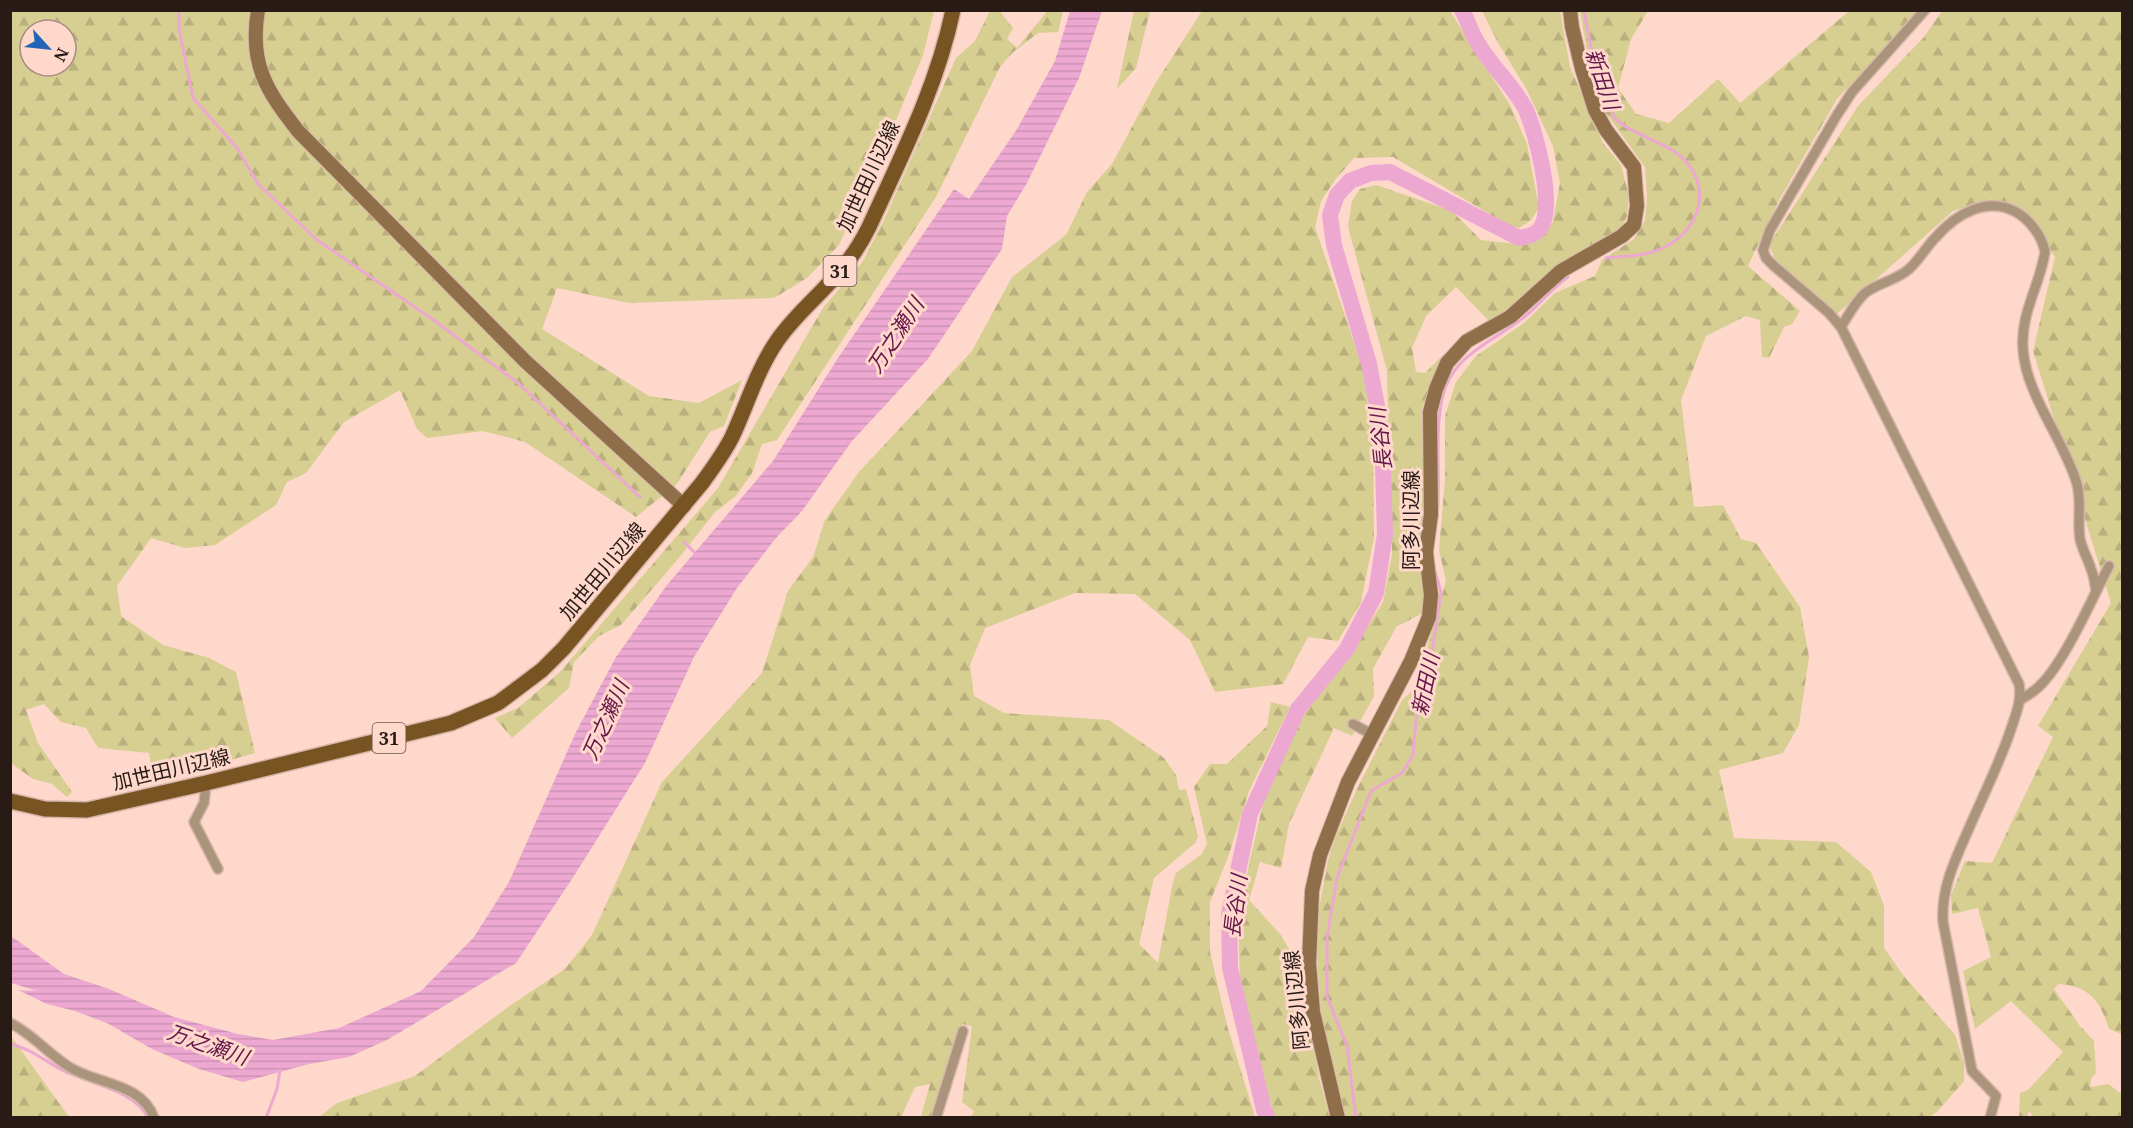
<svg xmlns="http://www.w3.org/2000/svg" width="2133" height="1128" font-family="'Noto Serif','Noto Sans JP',serif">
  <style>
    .forest { fill: url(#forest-firs); fill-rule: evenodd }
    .water { fill: url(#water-rules) }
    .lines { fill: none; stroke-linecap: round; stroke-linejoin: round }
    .stream { stroke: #eda8d1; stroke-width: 3 }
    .river { stroke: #eda8d1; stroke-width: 16 }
    .street-casing { stroke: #d7b6aa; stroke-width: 12 }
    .secondary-casing { stroke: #d7b6aa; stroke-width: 16 }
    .primary-casing { stroke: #d7b6aa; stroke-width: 18 }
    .street { stroke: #aa947c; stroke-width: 9 }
    .secondary { stroke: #8e6f4a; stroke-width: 14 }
    .primary { stroke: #795423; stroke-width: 15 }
    .labels { text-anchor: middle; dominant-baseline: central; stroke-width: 6; stroke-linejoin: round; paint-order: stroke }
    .shield { fill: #fed8ca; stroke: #68544c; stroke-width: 1.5 }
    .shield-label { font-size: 18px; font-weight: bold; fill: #281b16 }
    .street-label { font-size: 20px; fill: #281b16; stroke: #fed8ca }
    .water-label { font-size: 21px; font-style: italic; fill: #65164c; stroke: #fed8ca }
  </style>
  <defs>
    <pattern id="forest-firs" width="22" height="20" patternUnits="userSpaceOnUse" patternTransform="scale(1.5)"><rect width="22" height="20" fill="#d7ce92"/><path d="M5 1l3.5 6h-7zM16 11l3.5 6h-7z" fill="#b9b07d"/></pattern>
    <pattern id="water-rules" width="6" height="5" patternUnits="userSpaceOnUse" patternTransform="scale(1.5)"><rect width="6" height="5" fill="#eda8d1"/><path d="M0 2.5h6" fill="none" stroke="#cb90b3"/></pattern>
  </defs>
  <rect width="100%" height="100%" fill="#fed8ca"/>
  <!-- forest -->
  <g class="forest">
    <polygon points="1582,10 1648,11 1631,39 1618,88 1636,114 1669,123 1718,79 1740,103 1848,12 1848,11 1917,11 1889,44 1837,99 1779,200 1748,266 1800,311 1792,324 1784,327 1769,358 1762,357 1760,320 1746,316 1706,336 1681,400 1694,507 1723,505 1741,539 1756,543 1800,607 1809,657 1799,725 1783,753 1719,770 1734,838 1836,842 1871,872 1884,906 1884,948 1903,975 1955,1035 1964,1063 1964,1081 1937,1112 1929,1117 1343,1118 1323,1038 1317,957 1319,909 1328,860 1335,838 1357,789 1402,700 1416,688 1446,581 1439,550 1445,479 1445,416 1456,382 1476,356 1524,323 1555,293 1595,276 1602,260 1634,239 1645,221 1647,196 1645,167 1606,113 1589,61 1580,12"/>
    <path d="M 11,11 L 934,11 L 923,55 L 889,137 L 839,245 L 807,278 L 774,298 L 629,303 L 557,288 L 542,329 L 649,396 L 699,403 L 742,380 L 724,426 L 710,432 L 677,484 L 636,517 L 525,442 L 483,431 L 427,438 L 417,429 L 400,390 L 344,422 L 306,473 L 287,482 L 276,505 L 215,545 L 185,548 L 151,538 L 117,586 L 121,616 L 163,645 L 209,658 L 236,672 L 255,753 L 154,782 L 149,753 L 98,748 L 86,728 L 61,722 L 44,704 L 26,710 L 38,743 L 72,792 L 67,797 L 52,784 L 33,779 L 11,763 ZM 30,30 L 66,30 L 66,66 L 30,66 Z"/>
    <polygon points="990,11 1002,11 1001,13 1013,28 1007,39 1017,48 1046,13 1045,11 1063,11 1058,32 1038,33 1012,53 1000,67 936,197 777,440 762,444 752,473 736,496 715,512 678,559 621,625 599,636 574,662 569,688 512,738 495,718 518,708 560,672 718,488 823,308 863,261 884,220 956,58 975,41"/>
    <polygon points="1134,11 1150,11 1136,68 1117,89"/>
    <polygon points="1202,11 1450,11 1510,105 1527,144 1539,208 1531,220 1519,228 1510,226 1393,157 1354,158 1335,180 1321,201 1315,227 1362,366 1373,433 1374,537 1361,602 1338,641 1308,637 1283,684 1215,692 1190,640 1135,594 1075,593 985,628 970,665 974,696 1004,713 1109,720 1164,758 1176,775 1179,790 1186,789 1198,836 1195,843 1154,878 1139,944 1158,963 1172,886 1176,873 1202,854 1207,844 1194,787 1210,764 1227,764 1267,726 1271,702 1290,707 1249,791 1228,857 1210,902 1210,952 1227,1025 1255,1117 971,1117 974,1111 962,1102 972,1026 962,1024 955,1040 931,1117 921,1117 930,1084 915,1087 901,1117 318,1118 337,1103 415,1076 508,1007 565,969 592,935 662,782 762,673 788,591 813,557 825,520 859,472 972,351 1012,277 1066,235 1087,192 1112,164 1155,84"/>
    <polygon points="1482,11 1560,11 1570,67 1603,143 1621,165 1629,196 1627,216 1619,232 1553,271 1491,323 1456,287 1426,316 1412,348 1416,372 1425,373 1444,354 1422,408 1424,518 1419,562 1425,581 1423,613 1396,627 1373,669 1374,696 1352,736 1334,728 1289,824 1281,868 1260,862 1249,900 1281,935 1303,975 1319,1078 1330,1117 1275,1118 1261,1071 1240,984 1238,912 1263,804 1300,717 1350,654 1383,602 1392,554 1387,371 1348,227 1352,201 1360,189 1376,185 1452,211 1481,240 1525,245 1539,239 1553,222 1560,183 1553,146 1526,88 1498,43"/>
    <path d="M 1942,11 L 2122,11 L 2122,1034 L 2109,1029 C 2100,1001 2090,986 2058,984 L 2054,989 L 2080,1026 L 2094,1041 L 2096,1073 L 2091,1079 L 2090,1087 L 2109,1084 L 2118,1092 L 2122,1092 L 2122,1117 L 2032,1117 L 2031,1113 L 2028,1112 L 2028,1117 L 2019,1117 L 2020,1093 L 2028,1090 L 2063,1052 L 2011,1001 L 1975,1029 L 1963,971 L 1991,957 L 1978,908 L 1952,914 L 1951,895 L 1965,861 L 1992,863 L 2053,737 L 2038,726 L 2111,603 L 2033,351 L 2055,257 L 2025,213 L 1992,199 L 1953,211 L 1837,314 L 1775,259 L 1769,245 L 1858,106 L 1924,37 Z"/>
    <polygon points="11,1036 69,1117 11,1117"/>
  </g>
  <!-- water -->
  <polygon class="water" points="1070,11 1102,11 1079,78 1027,183 1007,216 1002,249 928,359 852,441 802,511 776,538 737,588 694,657 645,763 572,879 516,963 387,1040 349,1057 309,1064 243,1082 199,1069 152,1049 107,1023 75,1011 47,1004 18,990 37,991 11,983 11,936 64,974 109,989 174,1017 238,1034 273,1040 339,1028 421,991 474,937 509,882 576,732 616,657 667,585 773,461 838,358 954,189 969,199 1017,129 1055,61"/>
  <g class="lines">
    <!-- stream -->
    <g class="stream">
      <polyline points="179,10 179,29 193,98 237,148 258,184 317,240 435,321 518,383 640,497"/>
      <path d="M 1584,10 C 1589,42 1596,74 1609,104 C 1610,107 1612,113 1614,117 C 1626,132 1661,141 1678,154 C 1713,182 1703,228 1665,247 C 1648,256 1625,256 1606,258"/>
      <path d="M 1435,532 C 1443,488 1433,443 1442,399 C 1451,353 1497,341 1528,314 C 1543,301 1551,289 1568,277"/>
      <polyline points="684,542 697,555"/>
      <path d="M 10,1044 C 30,1048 46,1062 64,1071 C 89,1084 135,1090 148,1118"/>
      <polyline points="266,1118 277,1089 280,1070"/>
      <polyline points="1356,1118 1347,1046 1327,997 1327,937 1337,878 1371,791 1402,773 1413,755 1418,700 1432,653 1441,592 1434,568"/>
    </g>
    <!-- river -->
    <path class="river" d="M 1268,1118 L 1264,1110 L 1230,968 L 1229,914 L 1250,814 L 1298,709 L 1347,649 L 1376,593 L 1385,534 L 1382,432 L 1369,364 L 1334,245 L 1330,215 L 1337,195 L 1350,181 L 1371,173 L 1390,172 L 1519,238 C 1526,237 1535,235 1540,229 C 1556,208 1536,131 1525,108 C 1512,84 1489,64 1476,40 C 1471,31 1467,20 1462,10"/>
    <defs>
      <g id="street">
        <path d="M 1925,10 L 1852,92 L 1837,115 L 1770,230 L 1763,250 L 1766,258 L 1774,266 L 1829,313 L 1841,327 L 2019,684 C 2022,700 2016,714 2011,729 C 2000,762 1984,794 1970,826 C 1956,858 1941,887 1943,922 L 1972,1071 L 1996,1096 L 1990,1118"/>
        <path d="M 1841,327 C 1848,316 1855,302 1865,293 C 1878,283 1897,280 1909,269 C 1920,259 1926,247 1936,237 C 1956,214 1987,196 2016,212 C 2030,220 2042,236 2045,252 C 2040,285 2020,314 2023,349 C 2026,396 2064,439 2077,484 C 2082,502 2077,520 2080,539 C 2082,549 2088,559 2091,569 C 2094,576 2095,584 2096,591"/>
        <path d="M 2020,700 C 2025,697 2030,694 2035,690 C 2062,669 2092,598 2109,566"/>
        <polyline points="1353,724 1373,735"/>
        <polyline points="206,783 204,803 194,822 218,869"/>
        <path d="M 10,1023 C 33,1034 49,1055 71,1068 C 97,1084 142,1083 154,1118"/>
        <polyline points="936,1118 963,1031"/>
      </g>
      <g id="secondary">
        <path d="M 258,10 C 249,64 266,90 298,131 L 525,361 L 684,506"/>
        <polyline points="1338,1118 1313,1012 1309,963 1312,891 1320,855 1348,782 1411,661 1429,617 1431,595 1426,552 1431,514 1430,412 1436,389 1447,363 1467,341 1510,317 1561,271 1622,236 1634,225 1637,206 1634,167 1606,130 1595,110 1582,69 1572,27 1570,10"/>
      </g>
      <path id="primary" d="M 10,801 L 45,809 L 87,810 L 206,783 L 451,723 L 498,703 L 542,670 L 564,648 L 702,483 C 713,468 724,453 732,437 C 747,405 757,370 777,341 C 796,313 824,292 844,266 C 854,254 862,241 869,227 C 901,157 937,87 953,10"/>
    </defs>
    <!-- street casing -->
    <use href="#street" class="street-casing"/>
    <!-- secondary casing -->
    <use href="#secondary" class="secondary-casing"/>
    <!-- primary casing -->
    <use href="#primary" class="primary-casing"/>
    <!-- street -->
    <use href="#street" class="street"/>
    <!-- secondary -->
    <use href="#secondary" class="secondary"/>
    <!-- primary -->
    <use href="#primary" class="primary"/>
  </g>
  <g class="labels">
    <!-- shield labels -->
    <g class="shield">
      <rect x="823.5" y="256" width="33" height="30" rx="4.5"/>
      <rect x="372.5" y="723" width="33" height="30" rx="4.5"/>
    </g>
    <g class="shield-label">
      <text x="840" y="271">31</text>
      <text x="389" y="738">31</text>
    </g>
    <!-- street labels -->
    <g class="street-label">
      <text transform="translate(868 176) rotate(-65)">加世田川辺線</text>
      <text transform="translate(1410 520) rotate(-90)">阿多川辺線</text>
      <text transform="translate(602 571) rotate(-50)">加世田川辺線</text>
      <text transform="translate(171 769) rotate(-13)">加世田川辺線</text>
      <text transform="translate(1296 1000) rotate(-96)">阿多川辺線</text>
    </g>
    <!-- water labels -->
    <g class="water-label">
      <text transform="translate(1603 79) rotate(71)">新田川</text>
      <text transform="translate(895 335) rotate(-57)">万之瀬川</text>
      <text transform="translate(1380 439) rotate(-96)">長谷川</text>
      <text transform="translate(1425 684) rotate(-78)">新田川</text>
      <text transform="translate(605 720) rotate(-66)">万之瀬川</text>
      <text transform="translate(1235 906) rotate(-83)">長谷川</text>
      <text transform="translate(208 1044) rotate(19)">万之瀬川</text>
    </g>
  </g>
  <!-- border -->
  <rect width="2133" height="1128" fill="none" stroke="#281b16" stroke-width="24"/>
  <!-- north arrow -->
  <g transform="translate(48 48) rotate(117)"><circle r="28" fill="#fed8ca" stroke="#a88c82" stroke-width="1.5"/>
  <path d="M0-4.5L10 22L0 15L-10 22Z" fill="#2265b6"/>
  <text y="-9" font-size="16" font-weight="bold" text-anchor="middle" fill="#281b16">N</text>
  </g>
</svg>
